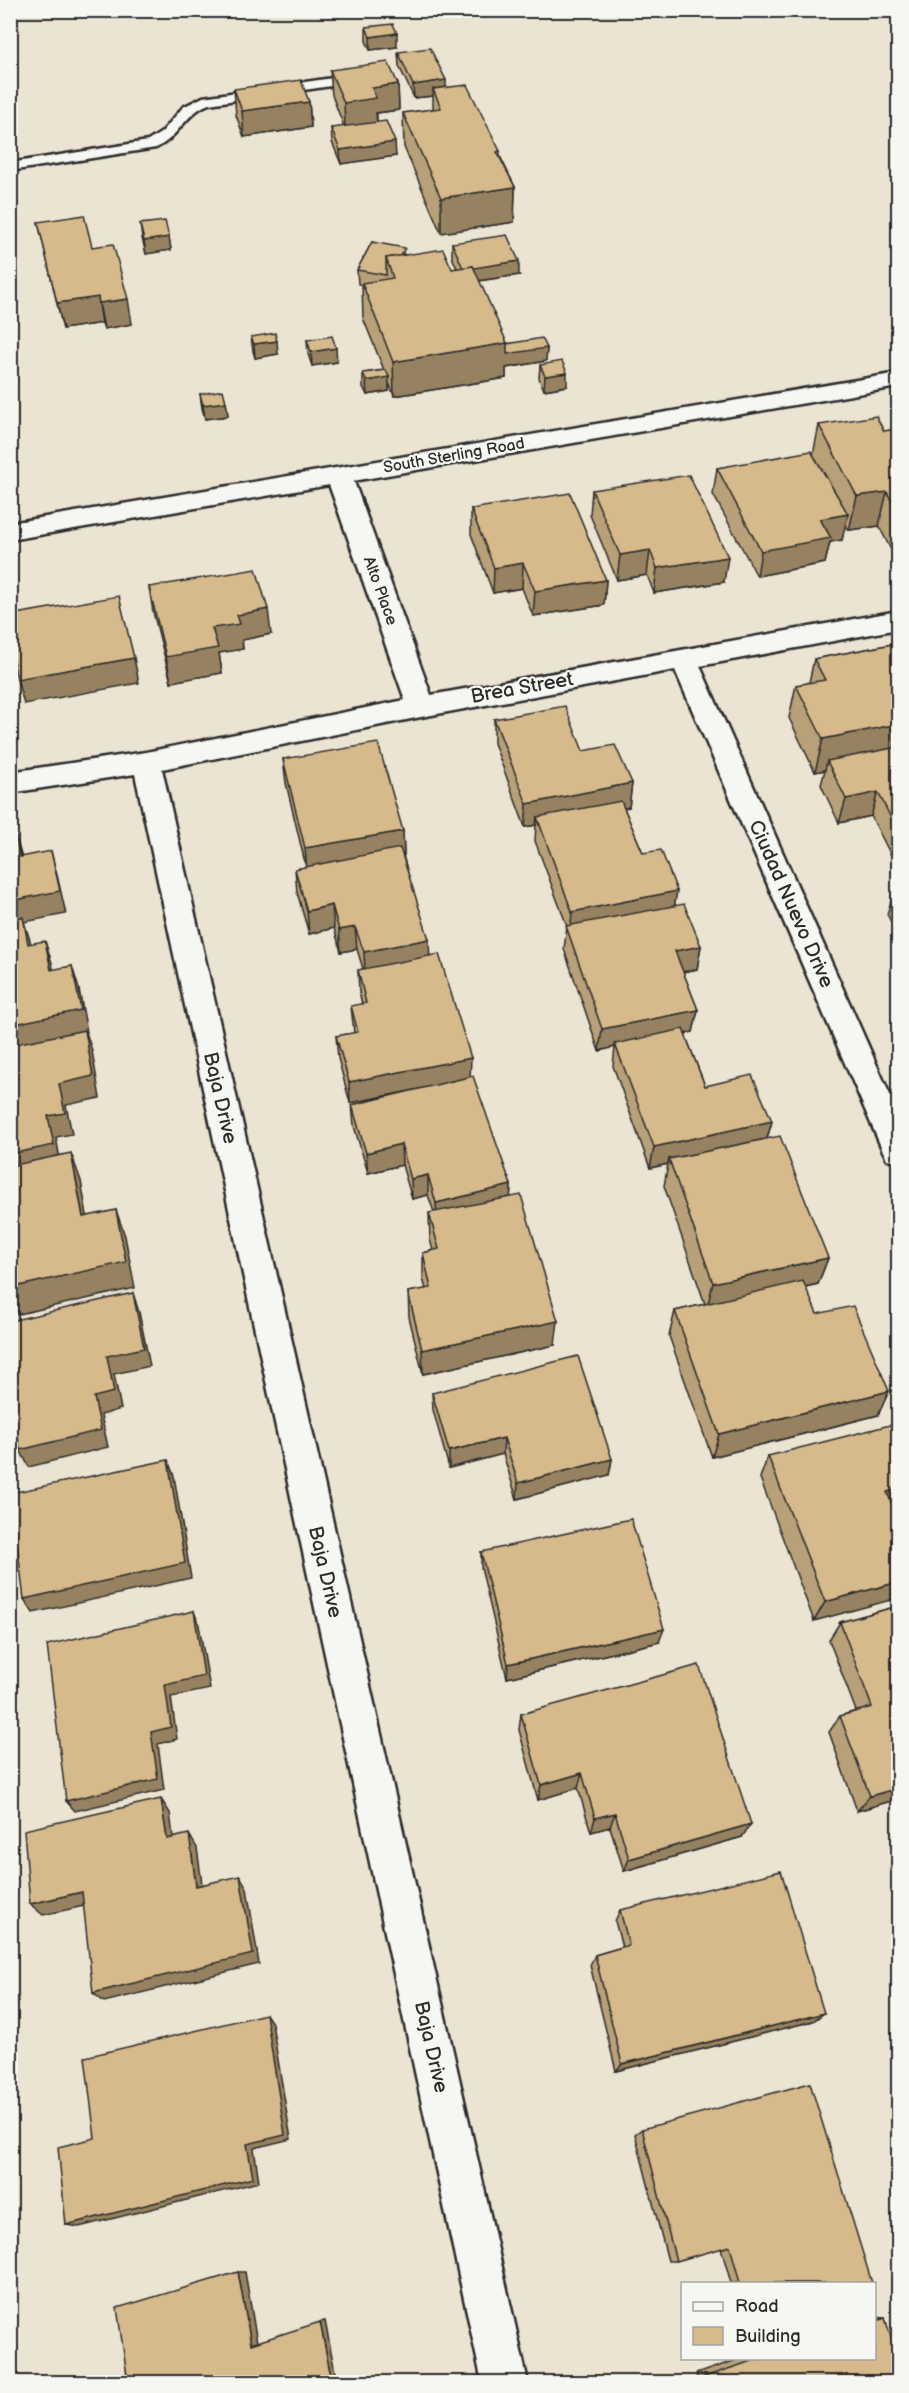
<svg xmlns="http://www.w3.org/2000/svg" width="909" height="2393" font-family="'Balsamiq Sans',sans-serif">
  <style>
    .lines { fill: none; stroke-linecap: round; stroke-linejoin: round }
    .service-casing { stroke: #2b2b2b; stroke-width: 5 }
    .minor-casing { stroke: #2b2b2b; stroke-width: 5 }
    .tertiary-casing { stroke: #2b2b2b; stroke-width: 5 }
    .service { fill: #f6f6f2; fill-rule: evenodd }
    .minor { fill: #f6f6f2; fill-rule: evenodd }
    .tertiary { fill: #f6f6f2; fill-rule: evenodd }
    .wall { fill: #b8a078; stroke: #2b2b2b; stroke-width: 1.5 }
    .shaded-wall { fill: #968261; stroke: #2b2b2b; stroke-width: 1.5 }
    .building { fill: #d6ba8b; stroke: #2b2b2b; stroke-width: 1.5 }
    .labels { text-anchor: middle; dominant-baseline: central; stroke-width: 4.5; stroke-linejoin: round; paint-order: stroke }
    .far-street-label { font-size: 16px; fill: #2b2b2b; stroke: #f6f6f2 }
    .street-label { font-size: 20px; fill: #2b2b2b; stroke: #f6f6f2 }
  </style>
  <rect width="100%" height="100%" fill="#ece4d3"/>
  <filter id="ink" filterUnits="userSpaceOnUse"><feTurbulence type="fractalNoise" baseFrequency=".0167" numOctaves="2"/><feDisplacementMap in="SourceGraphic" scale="12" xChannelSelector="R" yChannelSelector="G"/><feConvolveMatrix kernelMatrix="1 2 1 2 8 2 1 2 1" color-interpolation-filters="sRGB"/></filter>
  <g filter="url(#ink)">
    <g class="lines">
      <defs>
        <path id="service" d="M 353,75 L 360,79 L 358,82 L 209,104 C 185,113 178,138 156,148 L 10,171 L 10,163 L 148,141 L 162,132 L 183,107 L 203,97 Z"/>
        <polygon id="minor" points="339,468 348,470 352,476 431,695 898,611 898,629 700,666 898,1113 898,1163 887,1159 882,1149 675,670 421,717 162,769 528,2382 482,2382 135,774 10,793 10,772 146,752 405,700 326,476 330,470"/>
        <polygon id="tertiary" points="898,373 898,387 10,540 10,523"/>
      </defs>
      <!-- service casing -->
      <use href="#service" class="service-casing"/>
      <!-- minor casing -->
      <use href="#minor" class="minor-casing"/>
      <!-- tertiary casing -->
      <use href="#tertiary" class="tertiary-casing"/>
      <!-- service -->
      <use href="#service" class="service"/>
      <!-- minor -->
      <use href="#minor" class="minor"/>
      <!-- tertiary -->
      <use href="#tertiary" class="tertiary"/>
    </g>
    <!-- wall -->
    <g class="wall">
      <polygon points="366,27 397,47 370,50 366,41"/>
      <polygon points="398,52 446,88 500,151 500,156 515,187 514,222 441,233 404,147 403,113 433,109 433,96 414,98 399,66"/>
      <polygon points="330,70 398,84 399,110 377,113 377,122 396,156 341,164 332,142 331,128 344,127 332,95"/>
      <polygon points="234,89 309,102 311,127 244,137 236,115"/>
      <polygon points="38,222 92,247 132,324 104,329 102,323 63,329"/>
      <polygon points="140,224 169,237 171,250 146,254 142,238"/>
      <polygon points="372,242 406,255 452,269 457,268 452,257 452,243 519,275 479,281 507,344 547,348 546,361 506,368 506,378 394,396 389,383 389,391 367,395 363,387 363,373 384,370 363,318 362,285 358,284 357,270"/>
      <polygon points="251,337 278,354 255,358 253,351"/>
      <polygon points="307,340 337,362 312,366 308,354"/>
      <polygon points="540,365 567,386 544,390 539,378"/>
      <polygon points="200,394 226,402 228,416 205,419 202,408"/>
      <polygon points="819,425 884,431 898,429 898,551 892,552 879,526 849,530 845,524 842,540 830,542 825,563 757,576 713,494 717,468 813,455"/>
      <polygon points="592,490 724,582 654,593 647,575 617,580 590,515"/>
      <polygon points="471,509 606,580 604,605 533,616 522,588 493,593 471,534"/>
      <polygon points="149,587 271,634 242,640 243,649 219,653 222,673 171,682 153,612"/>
      <polygon points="898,643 898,867 897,867 871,816 839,823 821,785 825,770 815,772 789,718 796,685 809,683 814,659"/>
      <polygon points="494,719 583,751 632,783 629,807 624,808 643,853 701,946 697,969 683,972 698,1010 693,1032 685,1034 705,1086 772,1121 767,1139 828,1258 818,1284 805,1287 817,1314 889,1391 878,1415 712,1457 669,1336 675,1311 705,1304 664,1186 668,1164 650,1168 613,1066 615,1047 599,1051 564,949 567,926 535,841 536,825 525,827 494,743"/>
      <polygon points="283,759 403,831 404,855 403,855 430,956 470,1077 511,1185 510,1197 555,1345 423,1374 409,1317 408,1292 426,1289 423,1279 423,1253 433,1250 430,1240 429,1213 434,1212 428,1195 412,1199 402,1165 368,1173 354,1126 352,1105 410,1091 350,1103 338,1058 336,1036 354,1033 351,1006 362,1004 359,992 358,970 363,969 357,949 341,952 334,928 309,934 297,892 295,869 306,867 286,783"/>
      <polygon points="897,883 898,883 898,937 887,914"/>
      <polygon points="432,1393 612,1459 609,1475 517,1499 503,1454 449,1468 433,1410"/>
      <polygon points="768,1456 894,1509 814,1621 760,1478"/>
      <polygon points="481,1552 659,1642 507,1678 481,1567"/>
      <polygon points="898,1606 898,1799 857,1811 829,1732 840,1716 856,1711 829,1640 840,1622"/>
      <polygon points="521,1714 742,1837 624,1871 610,1827 591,1832 578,1788 538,1800 519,1730"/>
      <polygon points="620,1910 824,2013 813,2021 616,2071 590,1965 595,1955 622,1947 615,1921"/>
      <polygon points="642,2129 872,2283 731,2283 721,2248 676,2261 668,2261 635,2134"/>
      <polygon points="874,2317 885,2318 898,2382 698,2382 696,2374 742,2358 874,2358"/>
    </g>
    <!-- shaded-wall -->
    <g class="shaded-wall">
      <polygon points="397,33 397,47 370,50 370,37"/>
      <polygon points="446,80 446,94 433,89 433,96 414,98 413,85"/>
      <polygon points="398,84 399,110 376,113 377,124 345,128 344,103 372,88"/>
      <polygon points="309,102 311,127 244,137 242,111"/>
      <polygon points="395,142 396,156 341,164 340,150"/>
      <polygon points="515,187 514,222 441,233 441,198"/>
      <polygon points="169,237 171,250 146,254 144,241"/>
      <polygon points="519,261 519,275 463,283 463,269"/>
      <polygon points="98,297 102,323 63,329 57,303"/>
      <polygon points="128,299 132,324 104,329 99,303"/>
      <polygon points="277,341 278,354 255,358 254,344"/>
      <polygon points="507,343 547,348 546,361 506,368 506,378 394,396 393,362"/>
      <polygon points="336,348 337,362 312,366 311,352"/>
      <polygon points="567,373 567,386 544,390 545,376"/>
      <polygon points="389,377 389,391 367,395 366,381"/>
      <polygon points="226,402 228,416 205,419 203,405"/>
      <polygon points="887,492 879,526 849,530 857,496"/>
      <polygon points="848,514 842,540 830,542 825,563 757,576 761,551 820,519"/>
      <polygon points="898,528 898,551 892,552"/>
      <polygon points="650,550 647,575 617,580 620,555"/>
      <polygon points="728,557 724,582 654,593 657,568"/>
      <polygon points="523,563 522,588 493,593 494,568"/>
      <polygon points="606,580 604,605 533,616 535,591"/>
      <polygon points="268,609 271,634 242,640 243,649 219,653 222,673 171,682 166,657 212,628 237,615"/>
      <polygon points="134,658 139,683 24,704 17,679"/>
      <polygon points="898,724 898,755 827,761 825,770 815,772 823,739"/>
      <polygon points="632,783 629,807 539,825 537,817 536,825 525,827 527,804"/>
      <polygon points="878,792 871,816 839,823 846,799"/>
      <polygon points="403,831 404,855 307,872 305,848"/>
      <polygon points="15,834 22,858 20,857"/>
      <polygon points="51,851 57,875 66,914 24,922 30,940 35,967 10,925 10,901"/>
      <polygon points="677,891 673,914 570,935 572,912"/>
      <polygon points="332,905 334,928 309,934 307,911"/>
      <polygon points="355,927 357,949 341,952 339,930"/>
      <polygon points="429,939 430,962 365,975 364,952"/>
      <polygon points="45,941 52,963 58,993 51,970"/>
      <polygon points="701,946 697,969 671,974 675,951"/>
      <polygon points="72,966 79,989 87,1032 86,1032 92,1051 100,1098 66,1105 72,1134 56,1137 61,1165 10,1176 10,1025"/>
      <polygon points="698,1010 693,1032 617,1047 615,1044 615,1047 599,1051 602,1029"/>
      <polygon points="471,1058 470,1079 350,1103 349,1082"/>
      <polygon points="772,1121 766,1142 669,1159 668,1164 650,1168 654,1147"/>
      <polygon points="401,1144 402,1165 368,1173 366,1153"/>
      <polygon points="71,1153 81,1181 92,1243 83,1217"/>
      <polygon points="428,1175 428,1195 412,1199 411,1179"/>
      <polygon points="511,1185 510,1205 437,1222 436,1203"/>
      <polygon points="116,1210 125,1236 135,1288 10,1316 10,1288"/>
      <polygon points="828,1258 818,1284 707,1308 713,1283"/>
      <polygon points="133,1293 139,1312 150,1366 114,1374 121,1409 101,1415 108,1447 29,1467 20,1450 107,1356"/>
      <polygon points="558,1321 555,1345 423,1374 422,1350"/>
      <polygon points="889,1391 878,1415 712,1457 719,1434"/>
      <polygon points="504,1438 503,1454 449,1468 449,1451"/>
      <polygon points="612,1459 609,1475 517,1499 518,1483"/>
      <polygon points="168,1460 174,1476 191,1578 33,1613 24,1599"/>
      <polygon points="898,1489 898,1507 876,1513 887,1492"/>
      <polygon points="898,1582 898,1598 814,1621 825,1602"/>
      <polygon points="194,1611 199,1625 210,1689 171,1697 177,1739 158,1744 164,1790 75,1811 66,1801 165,1685"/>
      <polygon points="664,1629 659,1642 507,1678 508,1664"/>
      <polygon points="582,1773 578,1788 538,1800 541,1785"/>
      <polygon points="898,1788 898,1799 857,1811 870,1796"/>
      <polygon points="161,1799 170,1813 175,1852 167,1839"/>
      <polygon points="615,1813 610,1827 591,1832 595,1818"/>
      <polygon points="751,1824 742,1837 624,1871 629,1859"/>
      <polygon points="189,1834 197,1848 204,1898 196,1886"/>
      <polygon points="240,1876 247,1888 259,1964 104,2002 93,1993"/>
      <polygon points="82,1892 93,1904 43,1915 30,1904"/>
      <polygon points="824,2013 813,2021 616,2071 622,2064"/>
      <polygon points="266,2014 272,2023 291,2139 254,2148 259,2182 79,2227 66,2225 247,2144"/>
      <polygon points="238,2272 245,2272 257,2342 251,2344"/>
      <polygon points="325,2321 337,2382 332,2382 320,2322"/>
    </g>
    <!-- building -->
    <g class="building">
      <polygon points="393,24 397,33 370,37 366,27"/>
      <polygon points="430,48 446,80 413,85 398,52"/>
      <polygon points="388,62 398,84 372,88 376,98 344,103 330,70"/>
      <polygon points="301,80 309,102 242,111 234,89"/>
      <polygon points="467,85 500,151 497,152 515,187 441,198 403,113 441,108 433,89"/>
      <polygon points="386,121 395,142 340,150 331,128"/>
      <polygon points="84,215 92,247 113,244 128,299 99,303 98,297 57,303 38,222"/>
      <polygon points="165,221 169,237 144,241 140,224"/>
      <polygon points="507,235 519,261 474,268 473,266 463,268 452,243"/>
      <polygon points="372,242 405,248 401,256 386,258 386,275 357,270"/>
      <polygon points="443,249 452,269 473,266 507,343 393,362 362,283 393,278 386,258"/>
      <polygon points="275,333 277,341 254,344 251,337"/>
      <polygon points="332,336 336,348 311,352 307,340"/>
      <polygon points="542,338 547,348 507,354 507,344"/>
      <polygon points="562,361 567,373 545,376 540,365"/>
      <polygon points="386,370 389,377 366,381 363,373"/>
      <polygon points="223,390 226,402 203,405 200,394"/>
      <polygon points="876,416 884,431 898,429 898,513 887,492 857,496 819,425"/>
      <polygon points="811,451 848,514 820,519 831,538 761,551 717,468"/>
      <polygon points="689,475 728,557 657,568 650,550 620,555 592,490"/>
      <polygon points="570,493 606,580 535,591 523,563 494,568 471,509"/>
      <polygon points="256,569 268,609 237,615 240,624 212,628 218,648 166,657 149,587"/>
      <polygon points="119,596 134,658 17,679 10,646 10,615"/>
      <polygon points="898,643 898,724 823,739 796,685 825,680 814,659"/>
      <polygon points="565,706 583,751 615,745 632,783 527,804 494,719"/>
      <polygon points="378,743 403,831 305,848 283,759"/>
      <polygon points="898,747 898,832 878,792 846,799 827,761"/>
      <polygon points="621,801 643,853 661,850 677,891 572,912 537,817"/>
      <polygon points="15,834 20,857 51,851 60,891 10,901 10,835"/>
      <polygon points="400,848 429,939 364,952 355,927 339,930 332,905 307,911 295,869"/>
      <polygon points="684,904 701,946 675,951 698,1010 602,1029 566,926"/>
      <polygon points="23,917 28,944 45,941 51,970 72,966 81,1010 10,1025 10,919"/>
      <polygon points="439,954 471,1058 349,1082 336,1036 358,1032 351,1006 366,1003 358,970"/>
      <polygon points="683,1029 705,1086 752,1075 772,1121 654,1147 615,1044"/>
      <polygon points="85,1030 93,1076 59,1084 65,1113 48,1116 54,1145 10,1154 10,1045"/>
      <polygon points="473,1076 511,1185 436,1203 428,1175 411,1179 401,1144 366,1153 352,1105"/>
      <polygon points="780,1136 828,1258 713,1283 669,1159"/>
      <polygon points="71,1153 83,1217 116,1210 126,1262 10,1288 10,1166"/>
      <polygon points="521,1195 558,1321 422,1350 408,1292 431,1288 423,1253 439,1249 429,1213"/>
      <polygon points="803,1281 817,1314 853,1306 889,1391 719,1434 675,1311"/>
      <polygon points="133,1293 144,1348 107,1356 114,1392 94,1397 101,1430 20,1450 10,1386 10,1321"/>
      <polygon points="578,1356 612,1459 518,1483 504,1438 449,1451 432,1393"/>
      <polygon points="898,1423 898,1489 887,1492 898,1520 898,1582 825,1602 768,1456"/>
      <polygon points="168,1460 185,1563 24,1599 11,1493"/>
      <polygon points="631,1519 664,1629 508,1664 481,1552"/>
      <polygon points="898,1606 898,1788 870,1796 840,1716 872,1707 840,1622"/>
      <polygon points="194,1611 204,1676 165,1685 171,1727 151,1732 158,1779 66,1801 47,1645"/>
      <polygon points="699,1665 751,1824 629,1859 615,1813 595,1818 582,1773 541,1785 521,1714"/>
      <polygon points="161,1799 167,1839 189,1834 196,1886 240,1876 253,1954 93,1993 82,1892 30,1904 24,1830"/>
      <polygon points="781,1871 824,2013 622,2064 595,1955 629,1945 620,1910"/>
      <polygon points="266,2014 285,2135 247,2144 253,2178 66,2225 58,2147 95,2138 85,2057"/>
      <polygon points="810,2083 872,2283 740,2283 730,2246 676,2261 642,2129"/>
      <polygon points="238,2272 251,2344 320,2322 332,2382 128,2382 117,2308"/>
      <polygon points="885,2318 898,2360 898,2382 706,2382 704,2377 761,2358 874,2358 874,2322"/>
    </g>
  </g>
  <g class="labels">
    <!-- far-street labels -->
    <g class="far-street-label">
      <text transform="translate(454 456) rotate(-10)">South Sterling Road</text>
      <text transform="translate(380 591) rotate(70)">Alto Place</text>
    </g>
    <!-- street labels -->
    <g class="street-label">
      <text transform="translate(522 688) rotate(-10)">Brea Street</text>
      <text transform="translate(791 904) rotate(66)">Ciudad Nuevo Drive</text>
      <text transform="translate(220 1098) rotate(77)">Baja Drive</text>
      <text transform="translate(325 1572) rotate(77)">Baja Drive</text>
      <text transform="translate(431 2047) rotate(77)">Baja Drive</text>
    </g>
  </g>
  <!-- margin -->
  <rect width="909" height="2393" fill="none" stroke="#f6f6f2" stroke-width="36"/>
  <rect x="18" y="18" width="873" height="2357" fill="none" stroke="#2b2b2b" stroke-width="2" filter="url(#ink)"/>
  <!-- legend -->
  <rect x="681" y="2282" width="195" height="78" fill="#f6f6f2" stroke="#a5a5a2" stroke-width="1.5"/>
  <rect x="693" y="2302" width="30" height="9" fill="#f6f6f2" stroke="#a5a5a2" stroke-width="1.5"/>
  <text x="735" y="2312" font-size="18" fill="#2b2b2b">Road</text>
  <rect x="693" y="2327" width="30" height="18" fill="#d6ba8b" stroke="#a5a5a2" stroke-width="1.5"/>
  <text x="735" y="2342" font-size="18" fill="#2b2b2b">Building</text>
</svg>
